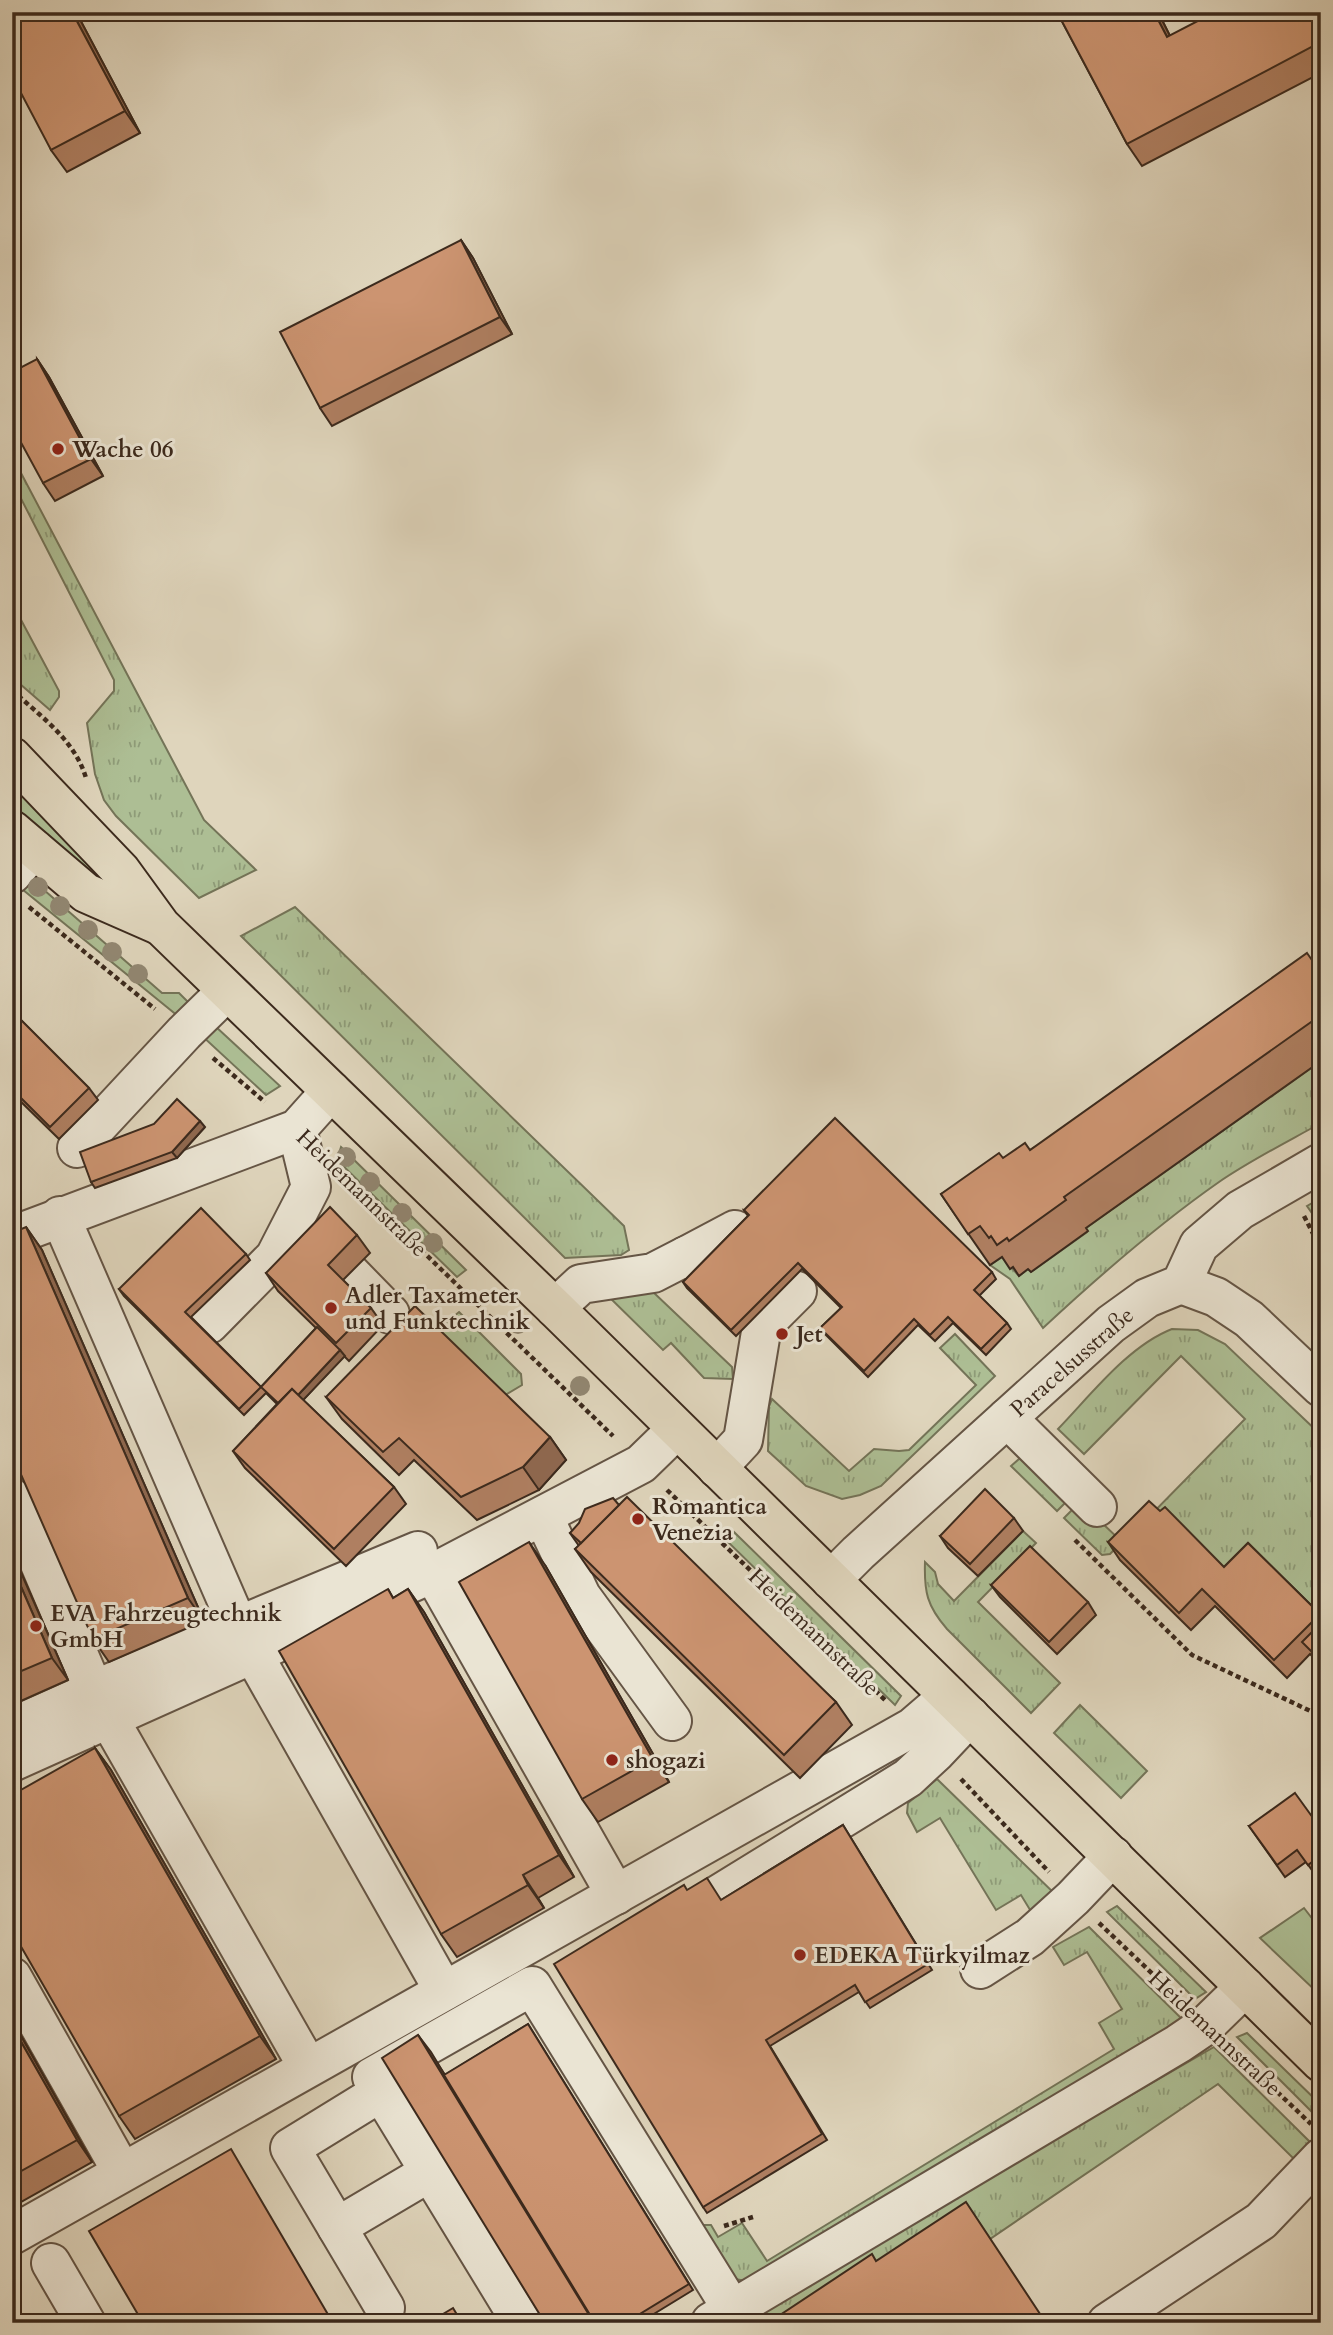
<svg xmlns="http://www.w3.org/2000/svg" width="1333" height="2335" font-family="Cardo,serif">
  <style>
    .grass { fill: url(#grass-tufts); stroke: #747458; stroke-width: 2 }
    .garden { fill: #adbe94; stroke: #747458; stroke-width: 2 }
    .lines { fill: none; stroke-linecap: round; stroke-linejoin: round }
    .minor-casing { stroke: #655545; stroke-width: 42 }
    .major-casing { stroke: #3c2a1d; stroke-width: 42 }
    .path { stroke: #3c2a1d; stroke-width: 4.5; stroke-dasharray: 5 3.5; stroke-linecap: butt }
    .minor { stroke: #eae4d3; stroke-width: 38 }
    .major { stroke: #dfd5bc; stroke-width: 38 }
    .tree { fill: #928772 }
    .wall { fill: #af7f61; stroke: #3c2a1d; stroke-width: 2 }
    .shaded-wall { fill: #8f684f; stroke: #3c2a1d; stroke-width: 2 }
    .building { fill: #cc9471; stroke: #3c2a1d; stroke-width: 2 }
    .poi-dot { fill: #8f2418; stroke: #eae4d3; stroke-width: 2.5 }
    .labels { text-anchor: middle; dominant-baseline: central; stroke-width: 6; stroke-linejoin: round; paint-order: stroke }
    .poi-label { font-size: 23px; font-weight: bold; fill: #3c2a1d; stroke: #eae4d3; text-anchor: start }
    .street-label { font-size: 23px; fill: #3c2a1d; stroke: #eae4d3 }
  </style>
  <defs>
    <pattern id="grass-tufts" width="24" height="20" patternUnits="userSpaceOnUse" patternTransform="scale(1.75)"><rect width="24" height="20" fill="#adbe94"/><path d="M3 7l-1-3M5 7V3M7 7l1-3M15 17l-1-3M17 17v-4M19 17l1-3" fill="none" stroke="#8e9b78"/></pattern>
  </defs>
  <rect width="100%" height="100%" fill="#dfd5bc"/>
  <filter id="stains"><feTurbulence type="fractalNoise" baseFrequency=".00286" numOctaves="4"/><feColorMatrix values="0 0 0 0 .2 0 0 0 0 .09 0 0 0 0 .02 0 0 0 .5 -.17"/></filter>
  <radialGradient id="worn" r=".72"><stop offset=".6" stop-color="#630" stop-opacity="0"/><stop offset="1" stop-color="#630" stop-opacity=".3"/></radialGradient>
  <!-- grass -->
  <g class="grass">
    <polygon points="12,456 204,820 256,870 199,898 116,816 104,800 95,774 87,723 114,691 114,680 12,481"/>
    <polygon points="12,603 59,691 59,697 50,710 12,677"/>
    <polygon points="12,785 110,882 105,884 12,805"/>
    <polygon points="28,876 162,993 179,993 192,1006 184,1021 17,885"/>
    <polygon points="295,907 624,1226 629,1250 621,1255 565,1258 241,936"/>
    <polygon points="215,1026 280,1086 266,1095 200,1034"/>
    <path d="M 1321,1061 L 1321,1123 C 1287,1142 1251,1160 1219,1182 C 1156,1226 1099,1276 1043,1328 L 1010,1279 L 990,1265 L 1002,1257 L 1019,1276 L 1028,1269 L 1031,1272 L 1087,1232 L 1086,1228 Z"/>
    <polygon points="341,1147 466,1270 457,1277 337,1160"/>
    <polygon points="1321,1198 1321,1226 1307,1206"/>
    <polygon points="602,1290 652,1291 732,1367 733,1379 704,1378 671,1343 663,1350"/>
    <polygon points="459,1312 521,1374 522,1385 502,1397 435,1332"/>
    <path d="M 1172,1329 L 1198,1330 L 1225,1344 L 1321,1435 L 1321,1620 L 1237,1584 L 1139,1527 L 1245,1419 L 1181,1356 L 1084,1454 L 1058,1429 C 1090,1396 1128,1346 1172,1329 Z"/>
    <polygon points="955,1334 995,1376 881,1486 860,1495 842,1499 806,1486 768,1451 769,1406 772,1399 849,1471 874,1449 899,1451 909,1450 976,1385 940,1348"/>
    <polygon points="1028,1451 1073,1495 1057,1511 1011,1466"/>
    <polygon points="1080,1502 1122,1542 1110,1554 1102,1555 1064,1518"/>
    <path d="M 1023,1531 L 1036,1543 L 978,1602 L 1060,1683 L 1031,1713 L 947,1629 C 927,1606 924,1592 925,1562 L 935,1572 L 938,1584 L 954,1601 Z"/>
    <polygon points="734,1532 901,1696 895,1705 727,1541"/>
    <polygon points="1080,1705 1147,1771 1121,1798 1054,1733"/>
    <polygon points="937,1779 1058,1897 1035,1918 1021,1895 996,1910 940,1818 917,1832 907,1813 908,1803"/>
    <polygon points="1117,1906 1206,1992 1195,1999 1107,1912"/>
    <polygon points="1089,1927 1187,2024 746,2281 735,2279 701,2225 711,2225 718,2237 742,2223 767,2261 1114,2049 1099,2023 1122,2009 1087,1952 1064,1965 1053,1947"/>
    <polygon points="1247,2033 1321,2105 1321,2121 1237,2037"/>
    <polygon points="1214,2047 1313,2145 1294,2159 1218,2084 990,2239 970,2209 881,2267 876,2261 781,2323 738,2323"/>
  </g>
  <!-- garden -->
  <polygon class="garden" points="1304,1908 1321,1930 1321,1996 1260,1938"/>
  <g class="lines">
    <defs>
      <g id="minor">
        <polyline points="12,874 34,849"/>
        <polyline points="77,1148 184,1033 227,991"/>
        <polyline points="60,1216 238,1626"/>
        <polyline points="12,1236 297,1129 331,1091"/>
        <polyline points="686,1256 735,1230"/>
        <polyline points="350,1273 390,1314"/>
        <polyline points="1181,1284 1216,1297 1249,1319 1321,1387"/>
        <polyline points="555,1308 581,1284 653,1273 686,1256 701,1265"/>
        <polyline points="209,1324 275,1257 311,1187 297,1129"/>
        <polyline points="1007,1418 1097,1507"/>
        <polyline points="717,1468 743,1440 762,1326 797,1291"/>
        <polyline points="12,1498 94,1691"/>
        <polyline points="543,1516 581,1596 672,1721"/>
        <polyline points="433,1573 616,1895"/>
        <polyline points="831,1580 858,1553 1111,1324 1147,1298 1181,1284 1199,1245 1240,1210 1321,1163"/>
        <polyline points="253,1654 444,1991"/>
        <polyline points="109,1719 308,2067"/>
        <polyline points="12,1727 238,1626 418,1551"/>
        <polyline points="12,1762 433,1573 641,1464 677,1429"/>
        <polyline points="718,1895 908,1778 936,1752 970,1716"/>
        <polyline points="980,1969 1030,1937 1073,1898 1113,1856"/>
        <polyline points="12,1977 122,2172"/>
        <polyline points="381,2092 290,2148 385,2308"/>
        <polyline points="337,2227 430,2172"/>
        <polyline points="12,2235 913,1727 949,1696"/>
        <polyline points="51,2263 86,2323"/>
        <polyline points="711,2322 1178,2044 1206,2025 1245,1987"/>
        <polyline points="522,2323 372,2077 532,1986 732,2309"/>
        <polyline points="1107,2323 1261,2221 1321,2158"/>
      </g>
      <g id="major">
        <polyline points="12,757 121,871 161,926 555,1308 1321,2062"/>
        <polyline points="12,830 86,893 159,925"/>
      </g>
    </defs>
    <!-- minor casing -->
    <use href="#minor" class="minor-casing"/>
    <!-- major casing -->
    <use href="#major" class="major-casing"/>
    <!-- path -->
    <g class="path">
      <path d="M 12,690 C 40,716 75,740 86,778"/>
      <polyline points="29,907 155,1009"/>
      <polyline points="213,1058 265,1102"/>
      <polyline points="348,1179 613,1436"/>
      <polyline points="1304,1216 1321,1249"/>
      <polyline points="667,1490 885,1700"/>
      <polyline points="1075,1540 1192,1655 1321,1716"/>
      <polyline points="961,1779 1049,1872"/>
      <polyline points="1099,1923 1179,1999"/>
      <polyline points="1234,2051 1311,2124"/>
      <polyline points="724,2226 753,2217"/>
    </g>
    <!-- minor -->
    <use href="#minor" class="minor"/>
    <!-- major -->
    <use href="#major" class="major"/>
  </g>
  <!-- trees -->
  <g class="tree">
    <circle cx="38" cy="887" r="10"/>
    <circle cx="60" cy="906" r="10"/>
    <circle cx="88" cy="930" r="10"/>
    <circle cx="112" cy="952" r="10"/>
    <circle cx="138" cy="974" r="10"/>
    <circle cx="346" cy="1157" r="10"/>
    <circle cx="370" cy="1182" r="10"/>
    <circle cx="402" cy="1213" r="10"/>
    <circle cx="433" cy="1243" r="10"/>
    <circle cx="518" cy="1324" r="10"/>
    <circle cx="580" cy="1386" r="10"/>
  </g>
  <!-- wall -->
  <g class="wall">
    <polygon points="12,12 76,12 140,133 67,172 51,150"/>
    <polygon points="1057,12 1158,12 1170,36 1321,12 1321,73 1142,166 1127,144"/>
    <polygon points="461,240 473,258 512,334 332,426 320,408"/>
    <polygon points="37,359 49,377 103,476 55,501 43,483"/>
    <polygon points="1321,973 1321,1061 1086,1228 1088,1231 1031,1272 1028,1269 1019,1276 1013,1267 1010,1269 1002,1257 990,1265 941,1194 1003,1158 1030,1150"/>
    <polygon points="12,1011 89,1088 98,1100 59,1139 12,1093"/>
    <polygon points="205,1127 177,1158 95,1188 91,1182"/>
    <polygon points="744,1210 992,1272 996,1279 979,1296 1007,1323 1011,1329 986,1355 953,1323 935,1341 918,1325 868,1377 825,1334 820,1328 841,1308 802,1269 736,1336 687,1288 683,1282 748,1216"/>
    <polygon points="26,1227 42,1250 204,1621 109,1662 93,1639"/>
    <polygon points="357,1235 370,1253 343,1280 371,1308 383,1325 349,1361 344,1356 303,1400 394,1487 406,1504 346,1566 245,1468 233,1451 277,1404 266,1393 244,1415 124,1296 119,1289 246,1254 250,1260 191,1317 261,1387 316,1328 278,1291 266,1273"/>
    <polygon points="326,1397 550,1437 566,1460 539,1490 477,1520 414,1460 399,1475 342,1419"/>
    <polygon points="619,1505 836,1702 852,1725 800,1778 591,1572 575,1549 579,1546 570,1533"/>
    <polygon points="1014,1518 1023,1531 978,1576 948,1548 940,1536"/>
    <polygon points="1108,1542 1224,1567 1248,1543 1321,1615 1321,1665 1310,1654 1287,1678 1215,1606 1191,1630 1120,1560"/>
    <polygon points="12,1552 68,1680 12,1705"/>
    <polygon points="545,1565 669,1782 598,1822 582,1799"/>
    <polygon points="991,1585 1088,1602 1096,1615 1057,1654 1000,1597"/>
    <polygon points="388,1589 393,1598 408,1589 424,1612 574,1877 538,1898 544,1908 457,1957 441,1934"/>
    <polygon points="95,1748 111,1770 276,2059 135,2139 119,2116"/>
    <polygon points="843,1825 932,1970 870,2008 859,1992 770,2046 827,2140 707,2213 703,2207 687,1890 721,1900"/>
    <polygon points="1249,1826 1321,1829 1321,1874 1317,1877 1306,1862 1285,1877"/>
    <polygon points="12,2020 92,2162 12,2207"/>
    <polygon points="528,2024 693,2290 639,2323 545,2323 418,2035 445,2075"/>
  </g>
  <!-- shaded-wall -->
  <g class="shaded-wall">
    <polygon points="72,12 76,12 140,133 125,111"/>
    <polygon points="1154,12 1158,12 1182,60 1167,37"/>
    <polygon points="461,240 473,258 512,334 500,317"/>
    <polygon points="37,359 49,377 103,476 91,459"/>
    <polygon points="200,1121 205,1127 177,1158 172,1152"/>
    <polygon points="26,1227 42,1250 204,1621 188,1598"/>
    <polygon points="340,1350 345,1356 289,1415 285,1409"/>
    <polygon points="550,1437 566,1460 539,1490 523,1467"/>
    <polygon points="529,1542 545,1565 669,1782 653,1759"/>
    <polygon points="12,1552 68,1680 52,1658 12,1566"/>
    <polygon points="408,1589 424,1612 574,1877 559,1855"/>
    <polygon points="95,1748 111,1770 276,2059 260,2036"/>
    <polygon points="523,1875 538,1898 544,1908 528,1885"/>
    <polygon points="12,2020 92,2162 77,2140 12,2026"/>
    <polygon points="418,2035 431,2052 595,2323 594,2323"/>
  </g>
  <!-- building -->
  <g class="building">
    <polygon points="12,12 72,12 125,111 51,150 12,76"/>
    <polygon points="1057,12 1154,12 1167,37 1215,12 1321,12 1321,42 1127,144"/>
    <polygon points="461,240 500,317 320,408 280,332"/>
    <polygon points="37,359 91,459 43,483 12,426 12,372"/>
    <polygon points="1307,953 1321,973 1321,1015 1064,1197 1066,1200 1009,1241 1007,1238 997,1245 991,1236 989,1238 980,1226 968,1234 941,1194 999,1153 1003,1158 1025,1143 1030,1150"/>
    <polygon points="12,1011 89,1088 50,1127 12,1089"/>
    <polygon points="177,1099 200,1121 172,1152 91,1182 80,1152 154,1124"/>
    <polygon points="835,1118 992,1272 974,1290 1007,1323 981,1349 948,1317 930,1335 914,1319 864,1371 820,1328 842,1307 798,1263 731,1330 683,1282 749,1215 744,1210"/>
    <polygon points="330,1207 357,1235 328,1265 371,1308 336,1343 266,1273"/>
    <polygon points="201,1208 246,1254 185,1312 261,1387 239,1409 119,1289"/>
    <polygon points="26,1227 188,1598 93,1639 12,1454 12,1233"/>
    <polygon points="415,1306 550,1437 523,1467 461,1497 399,1438 383,1452 326,1397"/>
    <polygon points="317,1327 340,1350 298,1395 292,1389 278,1403 261,1387"/>
    <polygon points="292,1389 394,1487 334,1549 233,1451"/>
    <polygon points="985,1489 1014,1518 970,1564 940,1536"/>
    <polygon points="627,1497 836,1702 784,1755 575,1549"/>
    <polygon points="613,1498 619,1505 581,1543 570,1533 579,1523 585,1509"/>
    <polygon points="1149,1501 1160,1511 1165,1507 1224,1567 1248,1543 1320,1614 1274,1660 1202,1589 1179,1613 1108,1542"/>
    <polygon points="529,1542 653,1759 582,1799 459,1582"/>
    <polygon points="1030,1546 1088,1602 1049,1642 991,1585"/>
    <polygon points="12,1566 52,1658 12,1675"/>
    <polygon points="388,1589 393,1598 408,1589 559,1855 523,1875 528,1885 441,1934 279,1651"/>
    <polygon points="1321,1623 1321,1661 1302,1642"/>
    <polygon points="95,1748 260,2036 119,2116 12,1931 12,1795"/>
    <polygon points="1295,1793 1321,1829 1321,1855 1308,1865 1297,1850 1277,1865 1249,1826"/>
    <polygon points="843,1825 928,1964 865,2002 855,1985 766,2040 822,2134 703,2207 554,1964 684,1885 687,1890 707,1878 721,1900"/>
    <polygon points="528,2024 689,2284 625,2323 595,2323 444,2075"/>
    <polygon points="12,2026 77,2140 12,2176"/>
    <polygon points="418,2035 594,2323 545,2323 382,2058"/>
    <polygon points="231,2149 333,2323 143,2323 89,2231"/>
    <polygon points="966,2202 1046,2323 768,2323 872,2254 876,2261"/>
    <polygon points="12,2303 24,2323 12,2323"/>
    <polygon points="453,2308 462,2323 428,2323"/>
  </g>
  <!-- markers -->
  <g class="poi-dot">
    <circle cx="58" cy="449" r="7"/>
    <circle cx="331" cy="1308" r="7"/>
    <circle cx="782" cy="1334" r="7"/>
    <circle cx="638" cy="1519" r="7"/>
    <circle cx="36" cy="1626" r="7"/>
    <circle cx="612" cy="1760" r="7"/>
    <circle cx="800" cy="1955" r="7"/>
  </g>
  <g class="labels">
    <!-- poi labels -->
    <g class="poi-label">
      <text x="72" y="449">Wache 06</text>
      <text x="345" y="1295">Adler Taxameter<tspan x="345" dy="26">und Funktechnik</tspan></text>
      <text x="796" y="1334">Jet</text>
      <text x="652" y="1506">Romantica<tspan x="652" dy="26">Venezia</tspan></text>
      <text x="50" y="1613">EVA Fahrzeugtechnik<tspan x="50" dy="26">GmbH</tspan></text>
      <text x="626" y="1760">shogazi</text>
      <text x="814" y="1955">EDEKA Türkyilmaz</text>
    </g>
    <!-- street labels -->
    <g class="street-label">
      <text transform="translate(362 1193) rotate(44)">Heidemannstraße</text>
      <text transform="translate(1072 1362) rotate(-41)">Paracelsusstraße</text>
      <text transform="translate(814 1632) rotate(44)">Heidemannstraße</text>
      <text transform="translate(1215 2033) rotate(43)">Heidemannstraße</text>
    </g>
  </g>
  <!-- margin -->
  <rect width="1333" height="2335" fill="none" stroke="#dfd5bc" stroke-width="42"/>
  <rect x="14" y="14" width="1305" height="2307" fill="none" stroke="#3c2a1d" stroke-width="3.5"/>
  <rect x="21" y="21" width="1291" height="2293" fill="none" stroke="#3c2a1d" stroke-width="2"/>
  <rect width="100%" height="100%" filter="url(#stains)"/>
  <rect width="100%" height="100%" fill="url(#worn)"/>
</svg>
